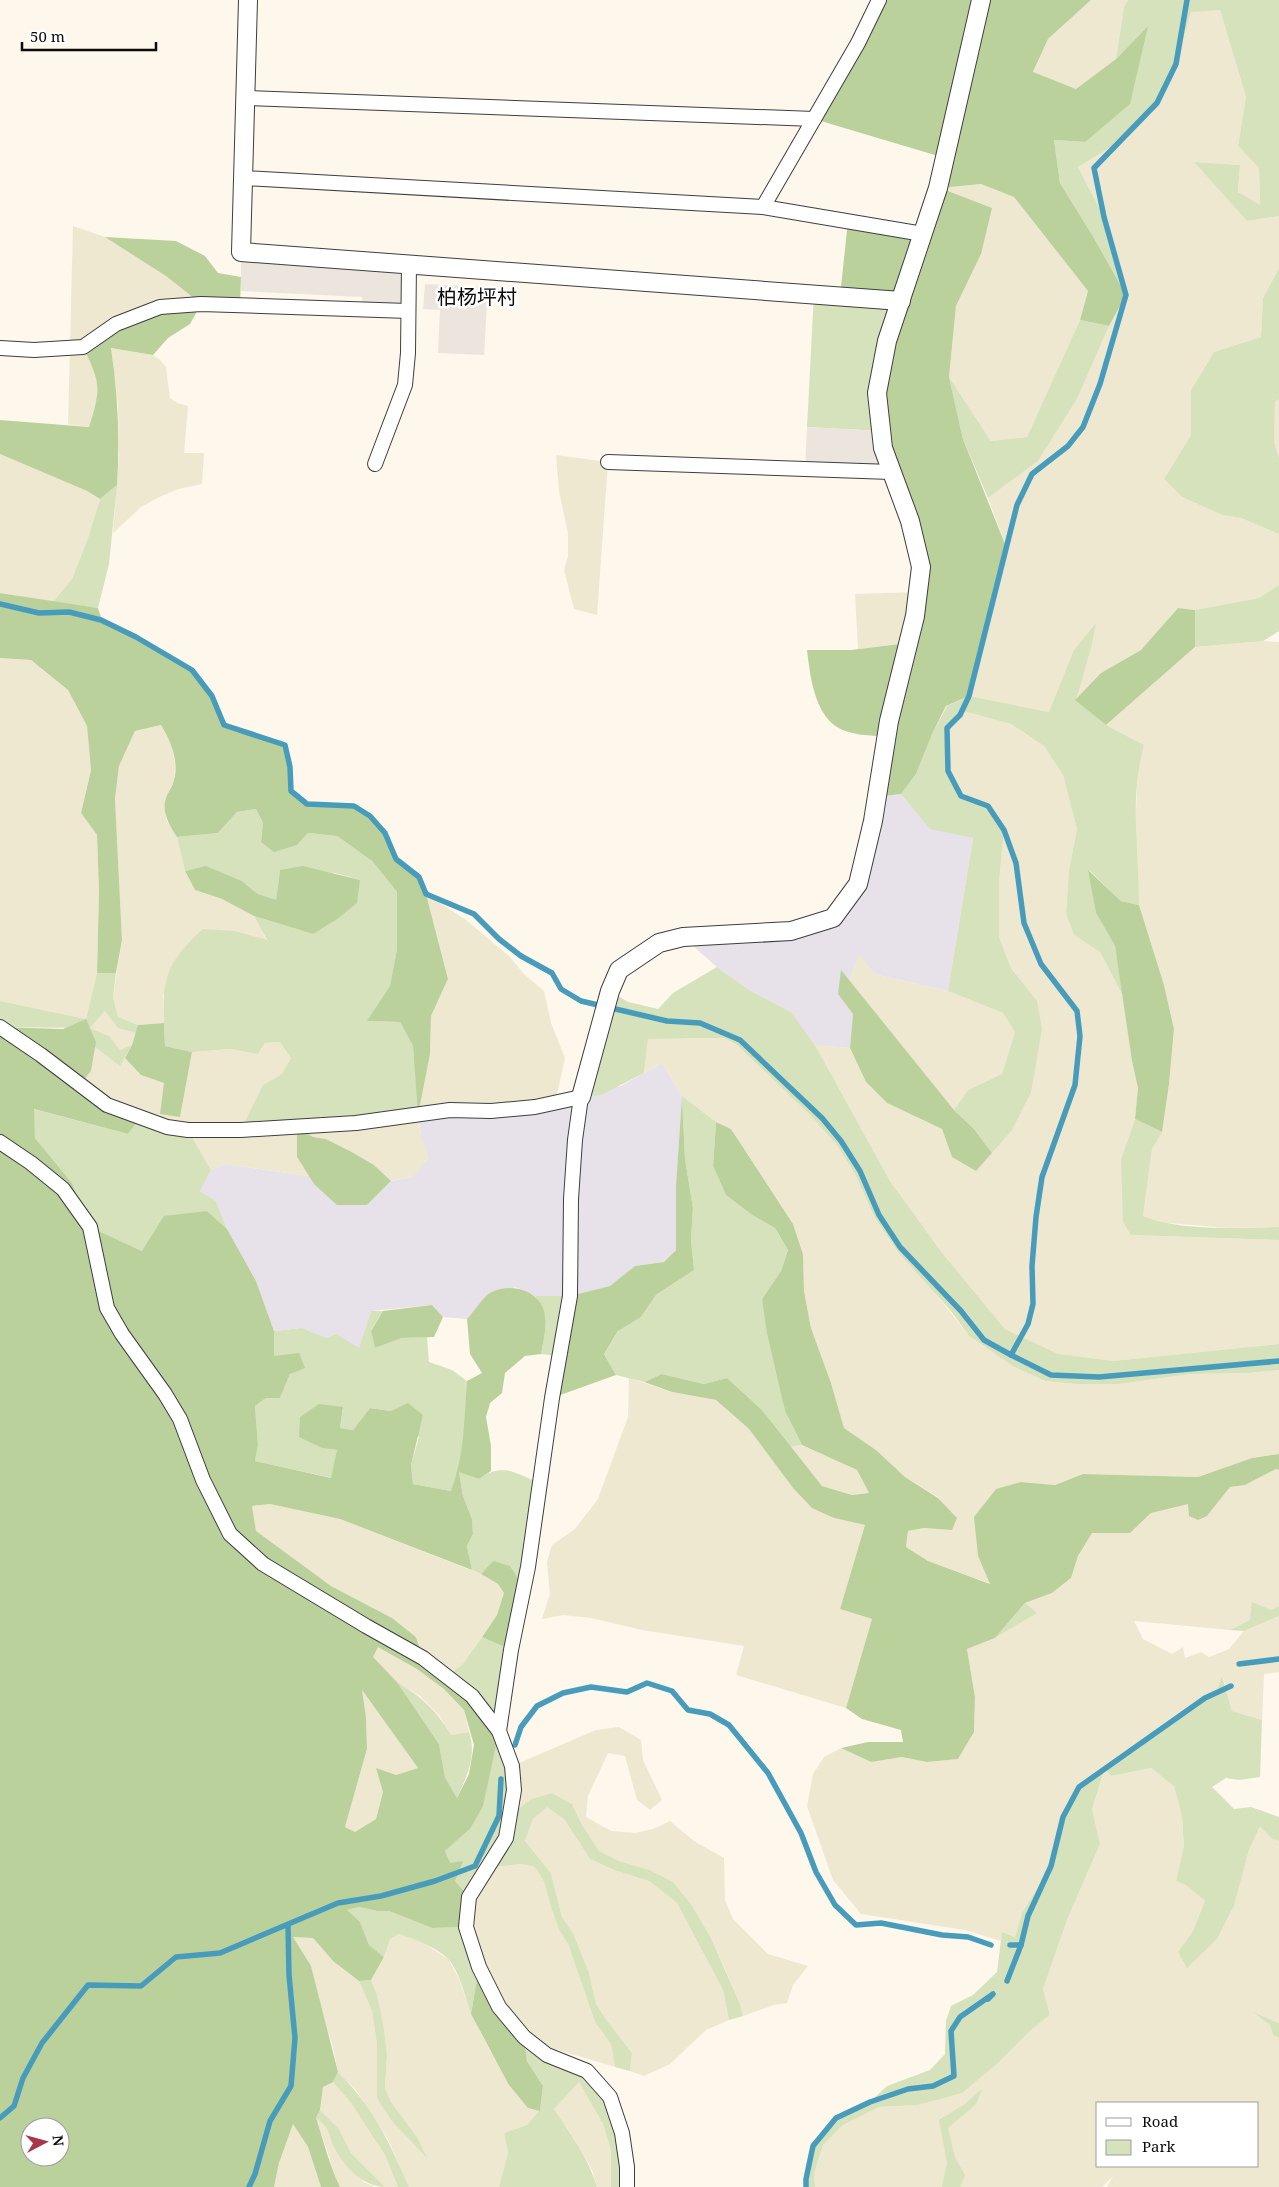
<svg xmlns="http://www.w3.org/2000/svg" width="1279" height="2187" font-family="'Noto Serif','Noto Sans SC',serif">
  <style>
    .industrial { fill: #e7e1e9 }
    .farmland { fill: #efe8d0; fill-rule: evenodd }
    .green { fill: #d5e2bb }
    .forest { fill: #bbd19c; fill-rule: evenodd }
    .plaza { fill: #ebe5dd }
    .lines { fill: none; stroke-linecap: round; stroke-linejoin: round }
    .stream { stroke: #489cbb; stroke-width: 5.5 }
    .minor-casing { stroke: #3e3e3e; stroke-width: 16 }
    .tertiary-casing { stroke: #3e3e3e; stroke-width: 20 }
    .minor { stroke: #fff; stroke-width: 14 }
    .tertiary { stroke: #fff; stroke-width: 18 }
    .labels { text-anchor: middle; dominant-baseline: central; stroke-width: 5; stroke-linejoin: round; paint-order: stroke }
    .quarter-label { font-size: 20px; fill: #0b0b0b; stroke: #fff }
  </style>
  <rect width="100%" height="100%" fill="#fdf7ec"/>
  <!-- industrial -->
  <g class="industrial">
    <polygon points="901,794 930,828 973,838 948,991 874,974 859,955 849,981 841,971 853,1014 850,1048 815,1045 791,1012 749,990 717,967 683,937 833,918 858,884 876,797"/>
    <polygon points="662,1063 682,1096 676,1185 676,1250 664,1262 635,1266 611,1286 570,1296 535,1296 515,1287 476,1310 467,1319 443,1317 432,1305 371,1311 359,1349 336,1334 327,1338 302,1328 274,1331 256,1281 227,1229 216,1201 200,1191 211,1170 224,1164 309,1176 314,1184 367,1205 391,1181 413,1177 421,1135 418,1115 491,1111 621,1086"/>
  </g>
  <!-- farmland -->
  <g class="farmland">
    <polygon points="1091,0 1128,0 1124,7 1116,59 1076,89 1033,73 1048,39"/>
    <polygon points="1220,10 1246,97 1238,146 1259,168 1260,206 1238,192 1240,165 1194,162 1247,221 1279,216 1279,268 1263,298 1261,337 1214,352 1191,390 1191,435 1164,479 1182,497 1223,514 1241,518 1279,534 1279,585 1259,598 1195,610 1178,608 1141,650 1101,673 1075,700 1091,648 1062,682 1049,712 969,696 1007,549 988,498 1038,461 1077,399 1109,326 1126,295 1104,217 1078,167 1116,144 1176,64 1191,11"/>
    <polygon points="981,184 1014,197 1088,291 1080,320 1027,437 991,441 949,377 956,306 981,254 938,188"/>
    <polygon points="73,226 105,237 131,252 166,276 201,304 84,348 96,372 98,396 89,427 68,424"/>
    <polygon points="111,348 153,355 160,360 166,367 170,398 177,403 188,406 184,453 204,453 202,484 179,489 159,497 141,507 113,533 119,455 118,404"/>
    <polygon points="1279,399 1279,458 1274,442 1275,402"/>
    <polygon points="0,454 87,491 100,499 88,538 72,579 53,602 0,593"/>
    <polygon points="556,455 608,462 597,615 574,609 564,570 568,556 568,533 559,491"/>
    <polygon points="918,592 908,643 858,649 855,594"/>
    <polygon points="1263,641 1279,642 1279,1227 1229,1228 1156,1222 1143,1216 1152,1149 1162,1131 1169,1084 1174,1029 1164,985 1139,905 1135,835 1138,764 1144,745 1106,725 1195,647"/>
    <polygon points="0,658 31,660 68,690 87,726 91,769 81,813 97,835 99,891 97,973 86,1019 0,1001"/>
    <polygon points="963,711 1011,724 1044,746 1063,775 1077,829 1069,870 1066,914 1074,935 1100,952 1123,996 1132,1061 1138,1088 1135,1119 1121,1159 1131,1235 1279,1240 1279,1344 1113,1361 1057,1355 1005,1329 943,1254 890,1181 815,1045 850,1048 866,1082 887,1103 942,1129 952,1157 976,1170 1012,1130 1037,1001 1011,968 999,937 999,882 1004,830 988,806 961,796 948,771 947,728"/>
    <polygon points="161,725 171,741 175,764 174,781 165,800 166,819 177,837 185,871 195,890 222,899 254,916 267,941 235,931 163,995 164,1023 138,1025 118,1017 113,997 122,940 115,799 119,766 135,731"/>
    <polygon points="426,894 466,920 510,957 524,974 544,991 551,1023 565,1058 555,1103 418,1115 421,1135 429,1158 413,1177 391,1181 374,1165 350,1151 326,1139 313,1137 297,1127 297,1157 309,1176 224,1164 211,1170 188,1130 167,1127 80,1085 91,1071 95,1047 119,1065 125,1058 141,1075 164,1083 180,1117 192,1052 232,1049 258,1054 265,1043 280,1042 291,1058 282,1074 263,1085 430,1054 431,1016 448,979"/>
    <polygon points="859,954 874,974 948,991 1003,1013 1015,1032 1002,1074 968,1090 954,1110 849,981"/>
    <polygon points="105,1011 118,1027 136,1033 132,1045 120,1050 109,1036 90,1028"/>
    <polygon points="724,1038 737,1045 760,1067 811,1116 836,1144 854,1172 874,1216 969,1336 986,1348 1013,1365 1044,1381 1076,1384 1119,1384 1191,1374 1249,1373 1279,1370 1279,1454 1252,1458 1198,1477 1083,1474 1055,1485 1021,1482 978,1556 991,1584 928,1561 906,1547 908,1531 924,1528 952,1530 938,1497 905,1477 876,1450 844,1428 831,1383 811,1328 804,1291 803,1254 793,1224 731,1129 716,1122 682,1096 662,1063 644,1073 648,1039"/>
    <polygon points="629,1378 672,1392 716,1400 749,1429 793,1488 834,1518 865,1525 840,1609 872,1619 846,1708 736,1675 744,1646 642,1630 591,1618 563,1615 542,1619 550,1594 547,1562 552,1545 575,1529 598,1499 628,1417"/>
    <polygon points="802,1445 857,1470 869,1493 852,1495 822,1486 790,1447"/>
    <path d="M 1276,1469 L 1279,1470 L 1279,1606 L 1230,1630 L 1134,1621 L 1143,1639 L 1172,1654 L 1183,1647 L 1185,1658 L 1201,1652 L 1209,1657 L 1229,1649 L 1244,1631 L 1279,1616 L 1279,1672 L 1264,1674 L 1262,1720 L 1232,1711 L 1223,1677 L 1216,1693 L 1205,1698 L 1105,1768 L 1111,1776 L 1151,1768 L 1174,1786 L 1182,1816 L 1184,1846 L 1176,1881 L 1186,1885 L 1205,1901 L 1193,1931 L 1178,1952 L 1217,1939 L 1234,1906 L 1249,1850 L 1260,1825 L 1271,1838 L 1279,1841 L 1279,2023 L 1256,2013 L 1270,2025 L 1273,2035 L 1279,2038 L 1279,2187 L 1107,2187 L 1113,2176 L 1102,2187 L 815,2187 L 814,2174 L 823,2145 L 843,2125 L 879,2107 L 917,2105 L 999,2062 L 1031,2030 L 1050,2015 L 1043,1989 L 1067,1920 L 1100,1844 L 1092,1809 L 1105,1769 L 1079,1788 L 1063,1817 L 1051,1866 L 1022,1913 L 1015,1937 L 1002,1932 L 1001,1941 L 965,1930 L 861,1914 L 833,1880 L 807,1806 L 813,1774 L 824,1757 L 841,1748 L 871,1762 L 902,1757 L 927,1762 L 958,1759 L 974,1732 L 975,1697 L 967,1649 L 995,1638 L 1036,1613 L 1025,1603 L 1052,1593 L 1071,1578 L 1078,1556 L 1092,1533 L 1130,1533 L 1151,1513 L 1188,1503 L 1207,1516 L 1230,1487 L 1245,1485 ZM 1098,2103 L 1258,2103 L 1258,2166 L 1098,2166 Z"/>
    <polygon points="270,1504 340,1519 481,1574 498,1584 505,1593 497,1615 462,1665 446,1676 423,1658 416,1637 392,1618 331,1586 255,1531 252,1506"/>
    <polygon points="378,1646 417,1669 445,1689 464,1710 469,1732 451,1735 439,1715 420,1696 397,1682 372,1657"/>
    <polygon points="361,1689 418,1768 396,1775 383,1792 376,1819 355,1832 345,1827 367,1749 366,1717"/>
    <polygon points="619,1727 641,1740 643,1760 662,1800 650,1810 637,1800 625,1756 608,1753 588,1796 586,1817 611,1831 635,1833 653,1829 670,1821 694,1841 724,1858 725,1900 733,1919 768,1954 808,1966 793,1985 787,2003 774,2005 743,2016 740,2004 725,1969 710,1936 691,1904 673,1882 650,1870 619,1861 599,1851 581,1823 572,1804 552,1793 509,1815 512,1766 596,1730"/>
    <polygon points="547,1806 564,1819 590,1859 614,1870 649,1881 677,1903 723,1990 729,2020 706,2030 670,2064 644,2076 630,2071 632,2053 605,2018 596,2004 589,1973 573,1933 562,1917 551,1873 525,1841 533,1819"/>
    <polygon points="522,1864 535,1867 544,1882 551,1907 559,1930 568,1944 595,2022 611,2044 615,2067 558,2050 547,2055 499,2007 466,1927 469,1897 487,1868"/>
    <polygon points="399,1934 421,1941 449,1960 459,1979 471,2014 490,2050 528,2108 540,2111 527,2125 504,2133 508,2153 499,2187 409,2187 388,2139 356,2090 338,2072 332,2043 292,1937 313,1938 333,1961 359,1981 372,2011 377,2044 377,2098 426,2156 417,2137 391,2102 385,2088 387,2056 377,1995 371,1980 384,1957 390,1939"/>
    <polygon points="579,2081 603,2124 611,2150 611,2187 597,2187 592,2170 574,2138 554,2109"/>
    <polygon points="333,2082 351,2103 385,2155 398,2187 385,2187 351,2153 339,2129 320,2110 323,2086"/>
    <polygon points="316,2118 327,2125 335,2149 364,2182 375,2187 340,2187 332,2171 330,2159"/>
    <polygon points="293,2124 308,2147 321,2187 274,2187 279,2163"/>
  </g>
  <!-- green -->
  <g class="green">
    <polygon points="1128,0 1279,0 1279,216 1247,221 1194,162 1240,165 1238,192 1260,205 1259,168 1238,146 1246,97 1220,10 1191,12 1176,64 1157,103 1116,144 1078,167 1104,217 1126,295 1094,238 1060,183 1054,140 1085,142 1147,27 1116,59 1124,7"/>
    <polygon points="1279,268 1279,399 1275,402 1274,442 1279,458 1279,534 1241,518 1223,515 1182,497 1164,479 1191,435 1191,390 1214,352 1261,337 1263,298"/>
    <polygon points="814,294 901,301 881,431 807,427"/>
    <polygon points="1080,320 1109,326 1077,399 1038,461 988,498 963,439 949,377 991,441 1027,437"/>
    <polygon points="117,485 109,564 98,608 53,602 72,579 88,538 100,499"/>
    <polygon points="1279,585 1279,631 1263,641 1195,647 1195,610 1259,598"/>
    <path d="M 1096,623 L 1091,648 L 1076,700 L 1106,725 L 1144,745 C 1129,798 1139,851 1139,905 L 1121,901 L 1089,870 L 1096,913 L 1115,946 L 1123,996 L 1100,952 L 1074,935 L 1066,914 L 1069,870 L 1077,829 L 1063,775 L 1044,746 L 1011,724 L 963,711 L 947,728 L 948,771 L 961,796 L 988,806 L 1004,830 L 999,882 L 999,937 L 1011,968 L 1037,1001 L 1042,1029 L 1031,1092 L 1012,1130 L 992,1153 L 974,1129 L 954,1110 L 968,1090 L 1002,1074 L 1015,1032 L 1003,1013 L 948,991 L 973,838 L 930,829 L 901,794 L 916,774 L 933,732 L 947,706 L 969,696 L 1049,712 L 1074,650 Z"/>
    <path d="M 256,809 L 263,823 L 261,842 L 297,845 L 308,833 L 337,836 L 372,861 L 397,892 L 397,949 L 390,987 L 368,1021 L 400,1022 L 413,1046 L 418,1115 L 241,1130 L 263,1085 L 282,1074 L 291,1058 L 280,1042 L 265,1043 L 258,1054 L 231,1049 L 192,1052 L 165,1046 C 163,989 157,970 203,929 L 235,931 L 267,940 L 254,916 L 313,934 L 360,880 L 335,873 L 280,870 L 276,901 L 258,894 L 242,881 L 206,867 L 185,871 L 177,837 L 218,833 L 237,812 Z"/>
    <polygon points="717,967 749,990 791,1012 815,1045 890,1181 943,1254 1005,1329 1058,1354 1113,1361 1279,1344 1279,1370 1249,1373 1191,1374 1119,1384 1076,1384 1045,1381 1013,1366 969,1336 951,1311 899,1253 874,1216 854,1172 836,1144 811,1116 737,1045 724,1038 648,1039 644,1073 601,1095 581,1097 610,991 628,1002 658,1009 673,993"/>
    <polygon points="97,973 116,973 113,997 118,1017 138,1025 136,1033 118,1028 105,1011 90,1028 109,1036 120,1050 132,1045 120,1066 95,1047 90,1028 0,1027 0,1001 86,1019"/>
    <polygon points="682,1096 716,1122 713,1166 726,1195 752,1215 775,1228 788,1250 781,1271 762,1299 785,1411 802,1445 790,1447 761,1409 727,1378 704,1384 662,1374 644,1382 616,1375 604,1354 619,1330 641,1317 656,1295 694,1270 691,1240 693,1208 685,1159"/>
    <polygon points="33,1109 128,1134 141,1117 188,1130 211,1170 200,1191 216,1201 227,1229 207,1211 142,1251 90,1227 72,1183 35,1138"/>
    <path d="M 1135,1119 L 1162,1132 L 1152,1149 L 1143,1216 C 1177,1231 1241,1228 1279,1227 L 1279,1240 L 1131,1235 L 1123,1222 L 1121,1159 Z"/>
    <path d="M 535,1296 L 570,1296 L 559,1356 L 541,1354 C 546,1331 549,1316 535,1296 Z"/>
    <path d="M 371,1311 L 383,1311 L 371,1330 L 375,1348 L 402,1338 L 427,1337 L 429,1362 L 452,1370 L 467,1381 L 464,1442 L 459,1471 L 479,1479 C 502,1462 516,1473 539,1483 L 524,1588 L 493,1561 L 481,1574 L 472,1570 L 467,1546 L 473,1534 L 472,1519 L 463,1496 L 459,1472 L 451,1491 L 413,1484 L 411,1465 L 419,1437 L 391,1411 L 370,1408 L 353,1430 L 340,1428 L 343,1408 L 322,1448 L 337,1450 L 332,1478 L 255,1461 L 258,1445 L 255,1406 L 266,1398 L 280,1398 L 290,1374 L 274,1357 L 274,1331 L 302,1328 L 327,1338 L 336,1334 L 359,1348 Z"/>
    <polygon points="1252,1602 1271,1610 1279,1606 1279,1616 1244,1631 1230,1630 1250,1620"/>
    <polygon points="1025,1603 1037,1613 995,1638"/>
    <polygon points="482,1637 511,1650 499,1731 512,1766 510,1815 532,1799 552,1793 572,1804 581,1823 599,1851 619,1861 650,1870 673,1882 691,1904 710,1936 740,2004 743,2016 729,2020 723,1990 677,1903 649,1881 614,1870 590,1859 564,1819 547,1807 533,1819 525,1841 551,1873 562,1917 573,1933 589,1973 596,2004 605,2018 632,2053 630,2071 615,2067 611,2044 595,2022 568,1944 559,1930 551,1907 544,1882 535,1867 522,1864 487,1868 469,1897 455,1881 445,1851 470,1829 499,1731 446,1676 462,1665"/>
    <polygon points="1222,1676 1232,1711 1262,1720 1260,1777 1239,1780 1226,1778 1212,1787 1234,1809 1251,1807 1279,1817 1279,1841 1271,1838 1260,1826 1249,1850 1234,1906 1217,1939 1187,1968 1178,1952 1193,1931 1205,1901 1186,1885 1176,1881 1184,1846 1182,1816 1174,1786 1151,1768 1111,1776 1105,1768 1092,1809 1100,1844 1067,1920 1043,1989 1050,2015 1031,2030 999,2062 962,2093 917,2105 879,2107 843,2125 823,2145 814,2174 815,2187 806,2187 806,2179 813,2146 836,2118 870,2102 887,2086 930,2070 945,2054 946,2021 951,2006 973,1995 997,1972 1002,1932 1015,1937 1022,1913 1051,1866 1063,1817 1079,1787 1179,1716 1216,1693"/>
    <path d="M 397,1682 C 423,1698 436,1710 451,1735 L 469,1732 C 477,1755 467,1776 457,1798 L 445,1777 L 439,1744 Z"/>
    <path d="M 359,1907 L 377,1911 L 389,1911 L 432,1928 L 466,1927 L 479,1967 L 471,2014 C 466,1999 459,1970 448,1959 C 435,1946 416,1940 399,1934 L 390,1939 L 384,1957 L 369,1945 L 360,1922 L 346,1910 Z"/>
    <polygon points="371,1980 377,1995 384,2029 387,2056 385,2088 391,2102 417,2137 427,2158 392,2121 377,2098 377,2044 372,2011 359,1981"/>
    <polygon points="1253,2012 1279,2023 1279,2038 1273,2035 1270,2025"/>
    <path d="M 524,2037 L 587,2071 L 610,2097 L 627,2187 L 611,2187 L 611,2150 L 603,2124 L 579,2082 L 554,2109 C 571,2134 588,2158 597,2187 L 499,2187 L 508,2153 L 504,2133 L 527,2125 L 540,2110 L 543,2086 L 527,2061 Z"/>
    <path d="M 338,2072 C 373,2107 390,2143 409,2187 L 398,2187 L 385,2155 L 351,2103 L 333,2082 Z"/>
    <polygon points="982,2089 976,2104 948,2128 955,2157 965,2175 960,2187 942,2187 947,2163 939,2120 965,2104"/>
    <path d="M 320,2110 L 339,2129 L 351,2153 L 385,2187 C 364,2187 343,2166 334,2147 C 328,2133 330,2128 316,2118 Z"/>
  </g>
  <!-- forest -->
  <g class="forest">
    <path d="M 879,0 L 1091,0 L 1048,39 L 1033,72 L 1076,89 L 1116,59 L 1148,26 L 1130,104 L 1085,142 L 1054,140 L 1060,183 L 1094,238 L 1126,295 L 1109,326 L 1080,320 L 1088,291 L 1014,197 L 981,184 L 940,188 L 992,208 L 981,254 L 956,306 L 949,377 L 963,439 L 1007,549 L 969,696 L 946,706 L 933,732 L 916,774 L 901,794 L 876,797 L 886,737 C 871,735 851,736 837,727 C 814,712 810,675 807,650 L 851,650 L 908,643 L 921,567 L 877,393 L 901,301 L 840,296 L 848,221 L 923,234 L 945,158 L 814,119 Z"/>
    <path d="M 105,237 L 176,241 L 205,256 L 218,273 L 241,277 L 240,305 L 201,304 L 190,324 L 168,338 L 153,355 L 111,348 C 118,394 120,439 117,485 L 100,499 L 87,491 L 0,454 L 0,420 L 89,427 C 101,389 101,383 83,347 L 116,324 L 200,303 L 166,276 Z"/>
    <path d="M 0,593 L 98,608 L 102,620 C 138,638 191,660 212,696 C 217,704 220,715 224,725 L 285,745 L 290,767 L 291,791 L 307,804 L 354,806 L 370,816 L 385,833 L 396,859 L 419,877 L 426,894 L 448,979 L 431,1016 L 430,1054 L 418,1115 L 413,1046 L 400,1022 L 367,1021 L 390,986 L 397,949 L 397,892 L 372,861 L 337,836 L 308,833 L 297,845 L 274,852 L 261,842 L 263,823 L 256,809 L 237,812 L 218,833 L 177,837 C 170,826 161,812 166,798 C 168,792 173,786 174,780 C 179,761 171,741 161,725 L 135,731 L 119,766 L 115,799 L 122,940 L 116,973 L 97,973 L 99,891 L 97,835 L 81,813 L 91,770 L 87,726 L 68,690 L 31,660 L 0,658 Z"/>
    <polygon points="1178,608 1195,610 1195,647 1106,725 1075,700 1101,673 1141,650"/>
    <polygon points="206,866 242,881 258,894 276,900 280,870 303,866 360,880 357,903 337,919 313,934 254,916 222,899 195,890 185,871"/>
    <polygon points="1088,870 1121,901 1139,905 1164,985 1174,1029 1169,1084 1162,1132 1135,1119 1138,1088 1132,1061 1115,946 1096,913"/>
    <polygon points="841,970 954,1110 974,1129 992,1153 976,1171 952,1157 942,1129 887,1103 866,1082 850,1048 853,1014 838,994"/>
    <path d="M 86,1019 L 96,1042 L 91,1071 L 80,1085 L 141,1117 L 128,1134 L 34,1109 L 35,1138 L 72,1183 L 90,1227 L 142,1251 L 164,1216 L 207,1211 L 227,1229 L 256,1281 L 274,1331 L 274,1356 L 299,1353 L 305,1368 L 290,1374 L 280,1398 L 266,1398 L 255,1406 L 258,1445 L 255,1461 L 331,1478 L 337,1450 L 322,1448 L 299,1437 L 300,1417 L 319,1404 L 343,1407 L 340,1428 L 353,1430 L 370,1408 L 391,1411 L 408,1403 L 423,1415 L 411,1465 L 413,1484 L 451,1491 C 465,1454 464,1419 467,1381 L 482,1373 L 470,1354 L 467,1319 C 473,1313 484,1296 490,1293 C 507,1283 535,1288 543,1308 C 548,1323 544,1339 541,1354 L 525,1356 L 505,1373 L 502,1393 L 490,1403 L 486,1417 L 491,1446 L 491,1471 L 479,1479 L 459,1472 L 463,1496 L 472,1519 L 473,1534 L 467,1546 L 472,1570 L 340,1519 L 270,1504 L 252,1506 L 256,1531 L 331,1586 L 392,1618 L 416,1637 L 423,1658 L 499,1731 L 483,1806 L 470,1829 L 445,1851 L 450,1863 L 463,1861 L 455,1881 L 469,1897 L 466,1927 L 432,1928 L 389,1911 L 377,1911 L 359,1907 L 347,1910 L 360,1922 L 369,1945 L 384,1957 L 371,1980 L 359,1981 L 333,1961 L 313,1938 L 293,1937 L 311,1966 L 338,2072 L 333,2082 L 323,2087 L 320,2110 L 316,2118 C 324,2141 329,2165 340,2187 L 321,2187 L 308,2147 L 293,2124 L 279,2163 L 274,2187 L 0,2187 L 0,1027 L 63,1029 ZM 378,1647 L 417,1669 L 444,1689 L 464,1710 L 474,1745 L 469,1774 L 457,1798 L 445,1777 L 439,1744 L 397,1682 L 373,1657 ZM 362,1690 L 418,1768 L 396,1775 L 376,1768 L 383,1792 L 376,1819 L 355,1832 L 345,1827 L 367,1749 L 366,1717 ZM 30,2127 L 60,2127 L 60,2157 L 30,2157 Z"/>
    <polygon points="164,1023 165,1046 192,1052 180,1117 160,1114 164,1083 141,1075 125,1058 132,1045 138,1025"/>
    <polygon points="682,1096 685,1159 693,1208 691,1240 694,1270 656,1295 641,1317 618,1331 604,1354 616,1375 552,1398 570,1296 610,1286 635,1266 664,1262 676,1250 676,1185"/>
    <polygon points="716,1122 731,1129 793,1224 803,1254 804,1291 811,1328 831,1383 844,1428 876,1450 905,1477 938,1498 957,1518 952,1530 924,1528 908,1531 906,1547 928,1561 990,1584 978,1556 974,1517 996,1489 1021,1482 1055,1485 1083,1474 1198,1477 1252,1458 1279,1454 1279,1470 1276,1469 1245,1485 1230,1487 1207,1516 1198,1520 1189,1516 1188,1504 1151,1513 1130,1533 1092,1533 1078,1556 1071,1578 1052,1593 1025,1603 995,1638 967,1649 975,1697 974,1732 958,1759 927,1762 902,1757 871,1762 841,1748 868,1742 903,1742 901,1730 862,1719 846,1708 872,1619 840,1609 865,1525 834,1518 812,1508 793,1488 749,1429 716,1400 672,1392 644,1382 662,1374 704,1384 727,1378 761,1409 822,1486 852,1495 869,1493 857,1470 802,1445 785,1411 767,1333 762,1299 781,1271 788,1250 775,1228 752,1215 726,1195 713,1166"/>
    <polygon points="297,1127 313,1137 326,1139 350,1151 374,1165 391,1181 367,1205 337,1205 314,1184 297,1157"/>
    <polygon points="432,1305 443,1317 434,1337 402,1338 375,1348 371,1331 383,1311"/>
    <polygon points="493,1561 510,1566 524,1588 511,1650 482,1637 497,1615 504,1593 498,1584 481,1574"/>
    <polygon points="479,1967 524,2037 527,2061 543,2086 540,2111 528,2108 509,2085 471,2014"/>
  </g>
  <!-- plaza -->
  <g class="plaza">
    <polygon points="241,252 409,264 408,311 363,310 362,297 241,291"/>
    <polygon points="425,284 488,287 484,355 438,353 440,310 423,309"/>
    <polygon points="807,427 881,431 891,472 805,470"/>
  </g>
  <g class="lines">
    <!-- stream -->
    <g class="stream">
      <polyline points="0,604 39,613 69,612 101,620 136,637 192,670 212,696 224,725 285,745 290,767 291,791 307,804 354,806 370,816 385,833 396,859 419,877 426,894 474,914 499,939 521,956 552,973 561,989 581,1001 667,1021 700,1023 740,1040 822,1118 841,1141 860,1171 879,1215 900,1247 961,1311 984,1340 1011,1355 1051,1375 1099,1377 1279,1361"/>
      <polyline points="1011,1355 1028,1324 1033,1304 1032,1266 1036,1217 1042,1177 1075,1085 1080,1036 1077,1011 1041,964 1024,923 1016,863 1004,830 988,806 961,796 948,771 947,728 960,715 969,696 1017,505 1032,474 1068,446 1083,427 1100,384 1126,295 1104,217 1094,168 1157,103 1176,64 1187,0"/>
      <polyline points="1239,1664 1279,1659"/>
      <polyline points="515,1745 521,1727 537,1706 563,1693 591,1687 627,1692 647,1683 672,1691 688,1710 710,1714 729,1725 768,1773 801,1833 816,1872 835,1905 856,1925 881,1923 942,1935 968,1937 991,1945"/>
      <polyline points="1010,1945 1021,1945"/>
      <polyline points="1007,1981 1021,1945 1028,1916 1051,1866 1063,1817 1079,1787 1205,1698 1231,1686"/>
      <polyline points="0,2118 14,2106 23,2078 42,2043 88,1985 141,1986 176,1957 220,1953 338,1903 381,1896 435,1881 475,1866 499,1816 501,1779"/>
      <polyline points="249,2187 255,2174 270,2121 291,2086 295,2038 289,1975 288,1925"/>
      <polyline points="806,2187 806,2179 813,2146 836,2118 870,2102 908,2089 933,2086 954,2076 951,2031 960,2017 993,1994 988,1999"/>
    </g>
    <defs>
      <g id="minor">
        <polyline points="246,98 814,119"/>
        <polyline points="244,178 763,207 923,234"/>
        <polyline points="763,207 858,43 879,0"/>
        <polyline points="0,348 34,350 83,347 116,324 160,307 201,304 408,311"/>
        <polyline points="608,462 891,472"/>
        <polyline points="375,464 405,385 408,353 409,264"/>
        <polyline points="0,1027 41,1055 107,1105 167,1127 188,1130 241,1130 356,1123 450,1110 491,1111 535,1107 581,1097 575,1140 571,1199 570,1296 552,1398 528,1567 511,1650 499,1731"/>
        <polyline points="0,1142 31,1163 63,1189 90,1227 107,1308 122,1334 165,1394 180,1419 203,1480 230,1534 263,1564 366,1626 423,1658 472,1696 499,1731 512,1766 514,1790 506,1838 469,1897 466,1927 479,1967 499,2007 524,2037 547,2055 587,2071 610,2097 622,2133 627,2167 627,2187"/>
      </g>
      <g id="tertiary">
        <polyline points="248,0 241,252 901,301"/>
        <polyline points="581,1097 610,991 619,970 659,943 683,937 791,931 833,918 858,884 873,821 889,721 915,616 921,567 910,521 883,448 877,393 887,341 938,188 981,0"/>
      </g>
    </defs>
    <!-- minor casing -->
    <use href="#minor" class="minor-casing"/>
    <!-- tertiary casing -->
    <use href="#tertiary" class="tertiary-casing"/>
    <!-- minor -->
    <use href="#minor" class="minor"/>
    <!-- tertiary -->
    <use href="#tertiary" class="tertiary"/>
  </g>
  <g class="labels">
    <!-- quarter labels -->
    <g class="quarter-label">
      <text x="477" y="296">柏杨坪村</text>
    </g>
  </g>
  <!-- legend -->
  <rect x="1096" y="2102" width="162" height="65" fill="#ffffff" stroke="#9d9d9d"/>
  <rect x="1106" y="2118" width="25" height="8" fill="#ffffff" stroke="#9d9d9d"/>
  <text x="1142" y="2127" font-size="15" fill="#0b0b0b">Road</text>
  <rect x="1106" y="2140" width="25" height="15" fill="#d5e2bb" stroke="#9d9d9d"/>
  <text x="1142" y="2152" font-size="15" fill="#0b0b0b">Park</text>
  <!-- north arrow -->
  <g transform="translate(45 2142) rotate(84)"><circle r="24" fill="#ffffff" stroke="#9d9d9d"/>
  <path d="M0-4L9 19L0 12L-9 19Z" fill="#a9364b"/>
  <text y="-8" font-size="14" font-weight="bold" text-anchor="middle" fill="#0b0b0b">N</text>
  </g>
  <!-- scale -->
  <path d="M22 42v8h134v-8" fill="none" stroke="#0b0b0b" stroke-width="2.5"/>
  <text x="30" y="42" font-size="15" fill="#0b0b0b" stroke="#ffffff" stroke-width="4" paint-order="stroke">50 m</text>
</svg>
